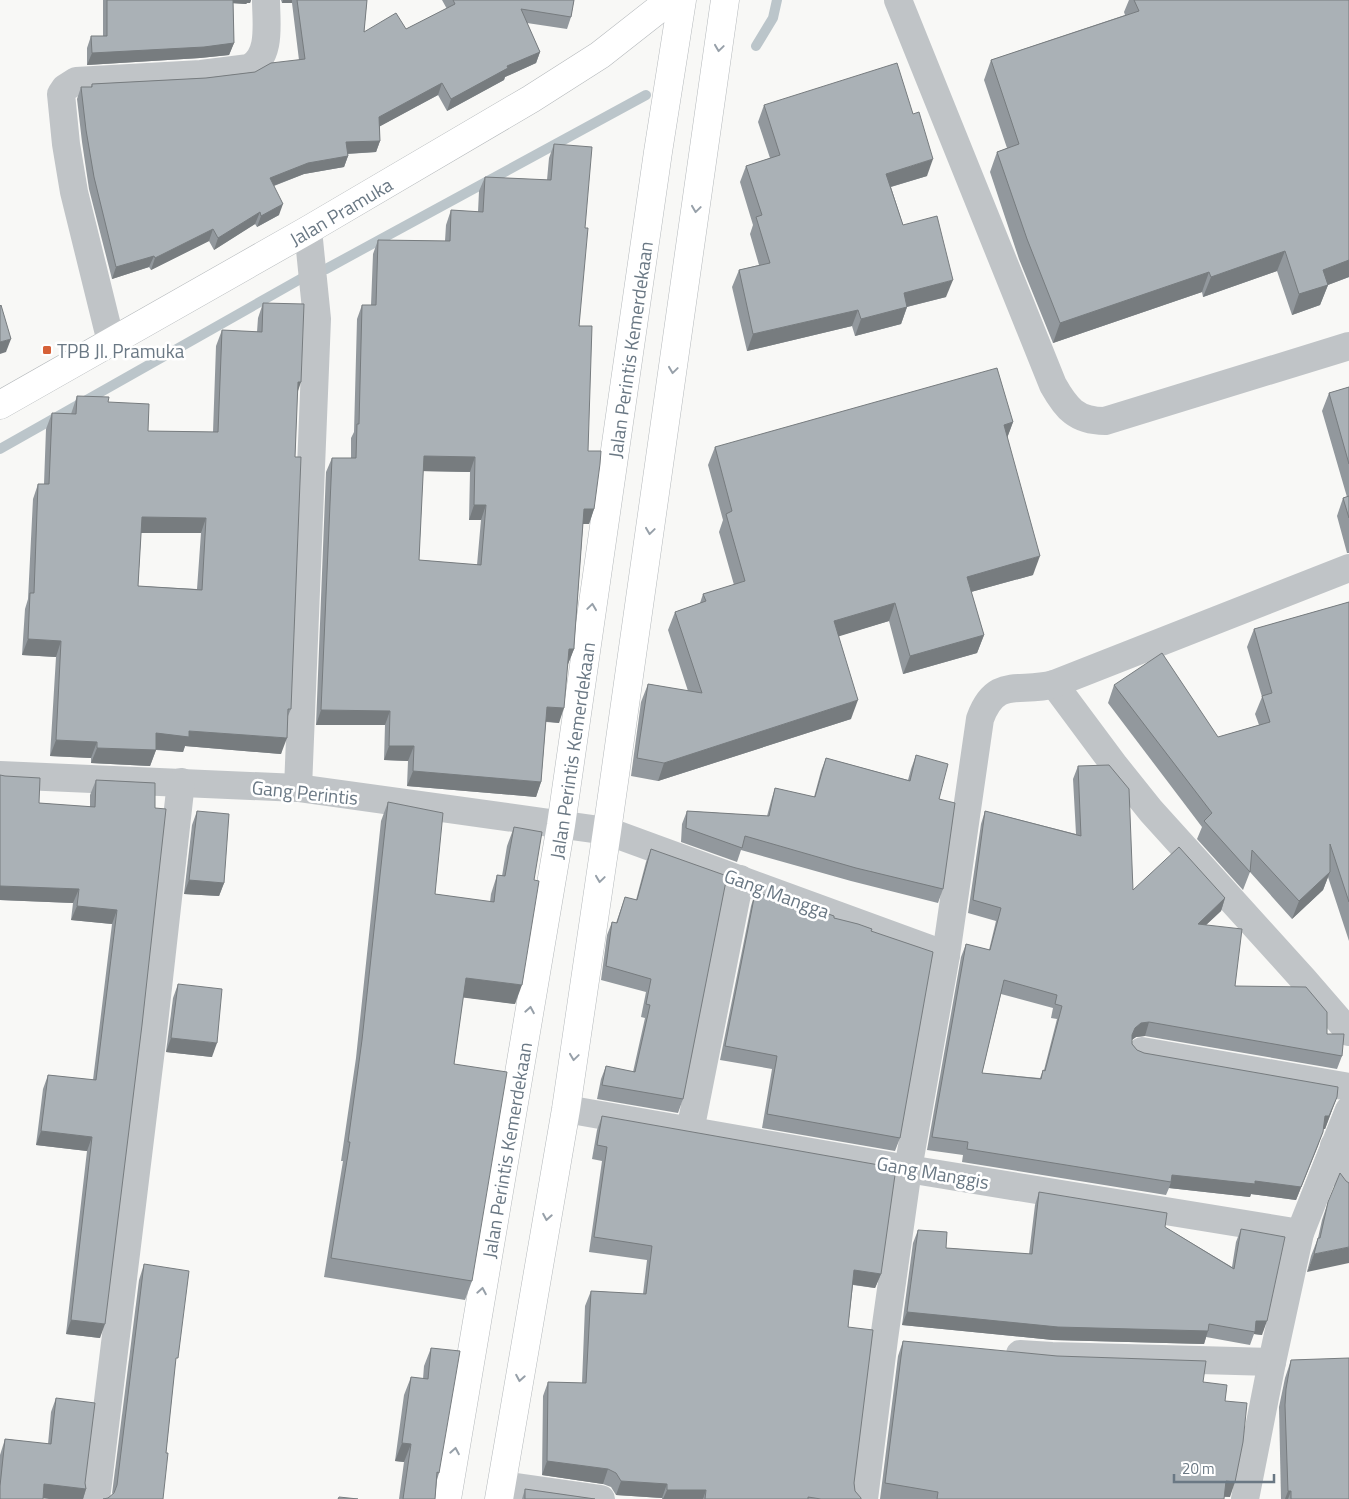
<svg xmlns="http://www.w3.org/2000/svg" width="1349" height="1499" font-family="'Titillium Web',sans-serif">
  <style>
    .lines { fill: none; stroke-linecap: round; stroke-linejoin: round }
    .stream { stroke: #bbc5ca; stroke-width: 10 }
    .major-casing { stroke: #b4b8bb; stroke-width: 29 }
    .minor { stroke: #c0c4c7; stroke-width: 28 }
    .major { stroke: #fff; stroke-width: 28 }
    .wall { fill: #92989d; fill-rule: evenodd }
    .shaded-wall { fill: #777c7f }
    .building { fill: #aab1b6; stroke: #777c7f; fill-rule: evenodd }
    .oneway { stroke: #97a0a9 }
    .poi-dot { fill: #d66138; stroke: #fff; stroke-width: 2 }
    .labels { text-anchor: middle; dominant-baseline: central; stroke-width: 5; stroke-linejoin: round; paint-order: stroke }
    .street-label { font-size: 19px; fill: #6a7884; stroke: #fff }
    .poi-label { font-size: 19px; fill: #6a7884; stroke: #fff; text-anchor: start }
  </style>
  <rect width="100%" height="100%" fill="#f8f8f6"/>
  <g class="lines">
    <!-- stream -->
    <g class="stream">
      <polyline points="756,46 773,18 777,0"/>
      <polyline points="326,269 646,95"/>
      <polyline points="0,449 304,277"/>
    </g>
    <defs>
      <g id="major">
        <path id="s1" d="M 0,405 L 308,230 L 531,99 L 600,55 L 670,0"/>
        <path id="s2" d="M 447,1499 L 561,825 L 658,152 L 682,0"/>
        <polyline points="499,1499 566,1109 607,831 725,0"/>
      </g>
    </defs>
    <!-- major casing -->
    <use href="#major" class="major-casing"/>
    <!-- minor -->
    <g class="minor">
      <path d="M 898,0 L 1053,385 C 1066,408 1076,421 1105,421 L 1349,346"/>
      <path d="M 111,342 L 74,192 L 66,144 L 61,94 L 65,88 L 76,81 L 201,74 L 249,68 C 272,56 266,22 266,0"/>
      <polyline points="1054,684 1115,766 1151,811 1304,980 1349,1032"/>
      <polyline points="0,775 298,788 607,831 946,955"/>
      <polyline points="298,788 317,319 308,230"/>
      <polyline points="1142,1051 1349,1087"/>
      <polyline points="566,1109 908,1169 1300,1233"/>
      <polyline points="690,1131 740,879"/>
      <polyline points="1334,1146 1349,1187"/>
      <polyline points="1020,1354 1052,1356 1272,1362"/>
      <polyline points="502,1485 601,1499"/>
      <polyline points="96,1499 152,1041 181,782"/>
      <path d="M 864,1499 L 884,1339 L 908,1169 L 946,955 L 980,719 C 996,675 1020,694 1054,684 L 1349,568"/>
      <polyline points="1245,1499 1272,1362 1300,1233 1349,1110"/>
    </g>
    <!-- major -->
    <use href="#major" class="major"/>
  </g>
  <!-- wall -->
  <g class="wall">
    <polygon points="103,0 251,0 250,3 247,3 246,4 233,3 234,43 229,55 200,58 87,65 87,48 91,36 103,36"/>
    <polygon points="281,0 367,0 364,32 406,29 447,9 442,0 574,0 571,17 567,29 527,23 540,52 536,63 505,77 504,80 447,111 438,95 380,126 380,141 376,152 348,154 348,156 344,167 304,174 274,186 279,215 257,227 255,224 214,250 209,241 151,270 149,267 112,279 89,189 82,142 77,99 81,87 91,87 92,84 206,78 255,72 299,60 292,3 282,3"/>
    <polygon points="1129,0 1349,0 1349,277 1328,285 1320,305 1292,315 1277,271 1203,297 1202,292 1053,343 1019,259 990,172 997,152 1007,148 984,80 991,60 1125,15 1124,12"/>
    <polygon points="764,105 927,176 891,187 903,225 946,297 907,307 901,324 855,336 852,326 747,351 732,287 739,270 759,265 750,234 753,225 740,182 746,166 770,158 758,122"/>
    <path d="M 554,144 L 585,228 L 579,326 L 588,451 L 594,509 L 589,524 L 583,524 L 574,649 L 568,664 L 559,723 L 546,722 L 541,782 L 536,797 L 407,786 L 408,761 L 384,760 L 385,725 L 316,725 L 326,472 L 332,458 L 351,458 L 351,438 L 354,432 L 357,319 L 362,305 L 371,305 L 373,254 L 378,240 L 445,241 L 446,225 L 451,210 L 478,212 L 479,191 L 485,177 L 547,180 L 549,158 ZM 423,471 L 470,472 L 469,520 L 481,520 L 477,565 L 419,560 Z"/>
    <path d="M 263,303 L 297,393 L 295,457 L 291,709 L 288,716 L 281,754 L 185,746 L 183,752 L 156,750 L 150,766 L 91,763 L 91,758 L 50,756 L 56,657 L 22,655 L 25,609 L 28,599 L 33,499 L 38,484 L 44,484 L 46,429 L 52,413 L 71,414 L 77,396 L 108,402 L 148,431 L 213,432 L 216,346 L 222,330 L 257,332 L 258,318 ZM 141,533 L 201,533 L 197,589 L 138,586 Z"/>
    <polygon points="1349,387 1349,553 1347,553 1337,516 1343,498 1347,497 1322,411 1329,393"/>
    <polygon points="1013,422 1007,438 1033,575 971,592 984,635 977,653 903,674 889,621 838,636 851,719 658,781 631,776 641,702 648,684 688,691 668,630 675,612 700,603 703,594 734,585 719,532 723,520 708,465 715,447"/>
    <polygon points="1349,602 1349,941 1328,877 1323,890 1292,919 1250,872 1243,890 1197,839 1202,827 1108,703 1114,685 1218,737 1259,725 1255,714 1262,697 1247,647 1254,629"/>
    <polygon points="916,755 939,799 943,889 938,903 851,881 741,850 737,862 681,842 682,824 687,811 767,816 771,801 775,788 814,797 821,771 826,758 908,780 911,769"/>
    <path d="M 1078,766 L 1133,890 L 1225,898 L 1221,911 L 1206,925 L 1235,986 L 1327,1034 L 1342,1056 L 1337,1069 L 1145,1036 L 1136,1037 L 1132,1040 L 1132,1044 L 1137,1050 L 1144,1053 L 1332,1110 L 1325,1129 L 1323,1129 L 1318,1146 L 1296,1200 L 1251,1194 L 1250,1197 L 1169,1188 L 1166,1195 L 962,1162 L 963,1155 L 927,1150 L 961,957 L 966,944 L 989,950 L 996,921 L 968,913 L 981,824 L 985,811 L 1076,834 L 1073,779 ZM 1001,994 L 1053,1008 L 1051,1018 L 1057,1019 L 1044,1070 L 1043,1070 L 1040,1078 L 982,1073 Z"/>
    <polygon points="0,775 39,803 90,807 90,795 96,780 155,783 100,1338 66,1334 87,1151 36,1145 43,1089 48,1075 93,1080 112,924 71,920 73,903 0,900"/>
    <polygon points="388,802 435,894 490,902 491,894 497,875 502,876 507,846 514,827 534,880 515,1004 463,997 454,1064 472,1281 465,1300 324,1277 343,1161 341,1161 356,1058 381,821"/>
    <polygon points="197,811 224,883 219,896 184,894 192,825"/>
    <polygon points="651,849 683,1099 678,1113 597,1099 601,1079 606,1066 633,1072 645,1018 641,1017 646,992 601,980 607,935 612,922 616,923 625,897 636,900 646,862"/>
    <polygon points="755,893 794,903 834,918 871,931 900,1138 895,1151 762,1128 772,1069 720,1060 751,906"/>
    <polygon points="178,984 212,1057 166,1052 173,998"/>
    <polygon points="602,1116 881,1274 875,1288 853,1285 848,1327 854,1483 855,1491 861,1499 662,1499 662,1498 616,1495 611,1487 603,1484 542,1475 543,1396 548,1382 582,1383 585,1306 591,1291 643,1294 647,1260 589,1252 602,1161 592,1159 597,1130"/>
    <polygon points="1346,1181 1307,1272 1311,1256 1318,1238 1322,1220 1328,1202"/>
    <polygon points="1039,1192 1165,1227 1232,1267 1236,1242 1241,1229 1262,1335 1254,1334 1250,1345 1206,1337 1204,1344 1053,1340 902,1325 913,1243 918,1230 946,1248 1029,1254 1035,1205"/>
    <polygon points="144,1264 175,1365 166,1453 112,1494 139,1280"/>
    <polygon points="903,1341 1203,1382 1225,1401 1230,1497 1224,1497 1224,1499 880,1499 898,1356"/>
    <polygon points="431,1348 439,1473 437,1480 435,1499 399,1499 404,1462 395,1461 404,1395 411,1377 423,1379 424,1366"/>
    <polygon points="1344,1359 1349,1499 1281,1499 1279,1407 1285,1378 1291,1360"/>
    <polygon points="56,1398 85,1483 86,1489 83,1499 43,1498 0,1499 0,1455 5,1439 48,1444 51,1412"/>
    <polygon points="525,1489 595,1499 522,1499"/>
  </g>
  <!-- shaded-wall -->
  <g class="shaded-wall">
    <polygon points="230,0 251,0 250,3 247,3 246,4 229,3"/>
    <polygon points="283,0 292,0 292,3 282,3"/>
    <polygon points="234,43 229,55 200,58 87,65 92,53"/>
    <polygon points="540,52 536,63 505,77 504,80 447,111 451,99 507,66"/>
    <polygon points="442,83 438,95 375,129 379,117"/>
    <polygon points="380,141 376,152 342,154 346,142"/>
    <polygon points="348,156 344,167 304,174 265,189 270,178 308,163"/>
    <polygon points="933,159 927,176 880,190 886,174"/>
    <polygon points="283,204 279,215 257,227 261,216"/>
    <polygon points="260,212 255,224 214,250 218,238"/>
    <polygon points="213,229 209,241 151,270 155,258"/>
    <polygon points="1285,251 1277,271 1203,297 1211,277"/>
    <polygon points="154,256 149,267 112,279 116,267"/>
    <polygon points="1349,260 1349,277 1325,286 1328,285 1320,305 1292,315 1299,294 1323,270"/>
    <polygon points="1209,272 1202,292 1053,343 1060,323"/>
    <polygon points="953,280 946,297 898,309 904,293"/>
    <polygon points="907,307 901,324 855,336 861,319"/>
    <polygon points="858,310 852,326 747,351 753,334"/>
    <polygon points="11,339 6,352 0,354 0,342"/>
    <polygon points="298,382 301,382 296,397"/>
    <polygon points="1013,422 1006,441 1004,425"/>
    <polygon points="424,456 475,457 470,472 418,471"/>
    <polygon points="474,505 486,505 481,520 469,520"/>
    <polygon points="584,509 594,509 589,524 579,524"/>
    <polygon points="142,517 206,518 201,533 137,533"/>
    <polygon points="1040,556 1033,575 960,595 967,577"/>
    <polygon points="895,603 889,621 827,640 834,621"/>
    <polygon points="984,635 977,653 903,674 910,656"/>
    <polygon points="28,639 61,641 56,657 22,655"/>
    <polygon points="569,649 574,649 568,664 563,663"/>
    <polygon points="858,700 851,719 658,781 664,763"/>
    <polygon points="547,707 564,708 559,723 542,721"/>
    <polygon points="321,710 390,711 385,725 316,725"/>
    <polygon points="189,731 287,738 281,754 185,746 183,752 150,749 156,733"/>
    <polygon points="56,740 97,742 91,758 50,756"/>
    <polygon points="389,746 414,746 408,761 384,760"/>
    <polygon points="97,748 156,750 150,766 91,763"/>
    <polygon points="413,771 541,782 536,797 407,786"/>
    <polygon points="1330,872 1323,890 1292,919 1299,901"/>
    <polygon points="189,880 224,883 219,896 184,894"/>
    <polygon points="0,886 79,889 73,903 0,900"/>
    <polygon points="1225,898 1221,911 1193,937 1198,924"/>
    <polygon points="77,906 117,910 112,924 71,920"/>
    <polygon points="466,978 522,985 515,1004 459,997"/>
    <polygon points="1149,1022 1145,1036 1136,1037 1130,1041 1132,1035 1135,1028 1141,1023"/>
    <polygon points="171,1038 217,1043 212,1057 166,1052"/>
    <polygon points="1337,1097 1325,1129 1320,1129 1325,1116"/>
    <polygon points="41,1131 92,1137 87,1151 36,1145"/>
    <polygon points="1323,1132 1296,1200 1251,1194 1250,1197 1169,1188 1171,1182 1172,1175 1255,1181"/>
    <polygon points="1349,1247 1349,1263 1307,1272 1314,1254"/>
    <polygon points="854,1270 881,1274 875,1288 849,1284"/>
    <polygon points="907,1312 1208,1331 1204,1344 1053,1340 902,1325"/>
    <polygon points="71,1320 105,1324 100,1338 66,1334"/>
    <polygon points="1256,1321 1267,1321 1262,1335 1254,1334"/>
    <polygon points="402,1443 411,1444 404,1462 395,1461"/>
    <polygon points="547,1461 608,1469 603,1484 542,1475"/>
    <polygon points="621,1481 667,1484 662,1498 616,1495"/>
    <polygon points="1226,1481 1235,1482 1230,1497 1220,1496"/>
    <polygon points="44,1484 86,1489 83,1499 49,1499 39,1498"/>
    <polygon points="667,1490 706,1490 703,1499 663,1499"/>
    <polygon points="1288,1491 1291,1491 1288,1499 1285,1499"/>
  </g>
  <!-- building -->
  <g class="building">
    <polygon points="107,0 233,0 234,43 204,47 92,53 91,36 107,36"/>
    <polygon points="297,0 367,0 364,32 396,13 406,29 455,4 453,0 574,0 571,17 521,9 540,52 507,66 508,68 451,99 442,83 379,117 380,141 346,142 348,156 308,163 270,178 283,204 261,216 260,212 218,238 213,229 155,258 154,256 116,267 94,177 86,130 81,87 92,87 92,84 206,78 255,72 271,63 305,59"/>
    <polygon points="1134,0 1349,0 1349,260 1323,270 1328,285 1299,294 1285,251 1211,277 1209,272 1060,323 1027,239 997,152 1019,144 991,60 1139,11"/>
    <polygon points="897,63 913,114 919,112 933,159 886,174 903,225 937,216 953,280 904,293 907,307 861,319 858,310 753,334 739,270 770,263 756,217 762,215 746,166 780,155 764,105"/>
    <path d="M 554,144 L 592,147 L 585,228 L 588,228 L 579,326 L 592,326 L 588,451 L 601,451 L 600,464 L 594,509 L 584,509 L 574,646 L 574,649 L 569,649 L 564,708 L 547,707 L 541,782 L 413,771 L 414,746 L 389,746 L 390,711 L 321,710 L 332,458 L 356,458 L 357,424 L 359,424 L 362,305 L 376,305 L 378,240 L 450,241 L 451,210 L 483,212 L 485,177 L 551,180 ZM 424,456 L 475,457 L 474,505 L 486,505 L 481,565 L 419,560 Z"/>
    <path d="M 263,303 L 304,304 L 301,382 L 298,382 L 295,457 L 301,457 L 291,709 L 288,709 L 287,738 L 189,731 L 189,737 L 156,733 L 156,750 L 97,748 L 97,742 L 56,740 L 61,641 L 28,639 L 30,593 L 34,593 L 38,484 L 49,484 L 52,413 L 76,414 L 77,396 L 109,397 L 108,402 L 149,404 L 148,431 L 218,432 L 222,330 L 262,332 ZM 142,517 L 206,518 L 202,590 L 138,586 Z"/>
    <polygon points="1,305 11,339 0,342 0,306"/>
    <polygon points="997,368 1013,422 1004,425 1040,556 967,577 984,635 910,656 895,603 834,621 858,700 664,763 637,758 648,684 702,693 675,612 706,601 703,594 745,581 726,514 732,511 715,447"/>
    <polygon points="1349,387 1349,464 1329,393"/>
    <polygon points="1349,496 1349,518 1343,498"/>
    <polygon points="1349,602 1349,902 1330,844 1330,872 1299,901 1252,850 1250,872 1204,821 1212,813 1114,685 1162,653 1218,737 1270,722 1262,696 1272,693 1254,629"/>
    <polygon points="916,755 948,764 939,799 955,803 943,889 856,868 745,836 742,848 686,828 687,811 769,816 775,788 815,797 826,758 910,781"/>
    <path d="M 1109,765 L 1129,789 L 1133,890 L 1179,847 L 1225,898 L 1198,924 L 1242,929 L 1235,986 L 1306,987 L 1327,1012 L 1327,1034 L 1344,1034 L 1342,1056 L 1149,1022 L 1141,1023 L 1135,1028 L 1132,1035 L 1132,1044 L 1137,1050 L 1144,1053 L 1338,1087 L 1337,1097 L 1329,1116 L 1325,1116 L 1323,1132 L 1301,1187 L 1255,1181 L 1255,1184 L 1172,1175 L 1171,1182 L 967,1149 L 968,1142 L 932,1137 L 966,944 L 990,950 L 1001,908 L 973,900 L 985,811 L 1081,836 L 1078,766 ZM 1004,980 L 1057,995 L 1055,1004 L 1062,1006 L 1045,1071 L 1043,1070 L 1041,1079 L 982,1073 Z"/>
    <polygon points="0,775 5,776 40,778 39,803 95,807 96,780 155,783 155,808 166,809 142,1025 105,1324 71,1320 92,1137 41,1131 48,1075 96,1080 117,910 77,906 79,889 0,886"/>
    <polygon points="388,802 443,813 435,894 494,902 497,875 505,876 514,827 542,832 534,880 539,881 522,985 466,978 454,1064 507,1072 472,1281 331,1258 350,1142 348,1142 362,1040"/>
    <polygon points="197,811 229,814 224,883 189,880"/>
    <polygon points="651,849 727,876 683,1099 602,1085 606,1066 635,1072 650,1005 646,1004 651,979 606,966 612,922 617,923 625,897 637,900"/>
    <polygon points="755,893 794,901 794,903 812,908 834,916 834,918 858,924 872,929 871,931 933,952 900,1138 767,1114 777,1056 725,1046"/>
    <polygon points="178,984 222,989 217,1043 171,1038"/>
    <polygon points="602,1116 896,1168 881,1274 854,1270 848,1327 873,1330 854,1483 855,1491 861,1498 861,1499 821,1499 808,1497 808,1499 705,1499 706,1490 667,1490 667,1484 621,1481 616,1473 608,1469 547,1461 548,1382 586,1383 591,1291 646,1294 652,1246 594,1237 607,1147 597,1145"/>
    <polygon points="1340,1173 1346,1181 1349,1183 1349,1247 1314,1254 1318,1238 1320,1238 1328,1202"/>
    <polygon points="1039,1192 1167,1213 1165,1227 1234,1269 1241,1229 1285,1237 1267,1321 1256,1321 1255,1332 1209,1324 1208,1331 1058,1327 907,1312 918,1230 947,1232 946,1248 1032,1254"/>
    <polygon points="144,1264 189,1271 178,1358 176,1358 166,1453 168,1453 163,1499 103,1499 108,1498 114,1493 117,1485"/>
    <polygon points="903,1341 1057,1356 1206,1361 1203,1382 1227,1385 1225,1401 1247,1403 1243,1442 1235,1482 1226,1481 1224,1499 937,1499 938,1492 885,1483"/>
    <polygon points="431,1348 460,1351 439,1473 437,1472 435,1499 403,1499 411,1444 402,1443 411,1377 428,1379"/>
    <polygon points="1349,1358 1349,1499 1291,1499 1291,1491 1288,1491 1285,1405 1286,1389 1291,1360"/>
    <polygon points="56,1398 95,1403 85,1483 86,1489 44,1484 43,1499 0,1499 0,1486 5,1439 51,1444"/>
    <polygon points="525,1489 595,1499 525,1499"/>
    <polygon points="339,1497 358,1499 338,1499"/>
  </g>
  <!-- one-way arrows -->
  <defs><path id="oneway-chevron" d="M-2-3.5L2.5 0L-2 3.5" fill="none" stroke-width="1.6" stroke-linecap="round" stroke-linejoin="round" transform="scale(1.25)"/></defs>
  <g class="oneway">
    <use href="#oneway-chevron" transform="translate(719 48) rotate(98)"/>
    <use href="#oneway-chevron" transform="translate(696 209) rotate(98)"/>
    <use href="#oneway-chevron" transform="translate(673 370) rotate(98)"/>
    <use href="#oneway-chevron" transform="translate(650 531) rotate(98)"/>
    <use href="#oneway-chevron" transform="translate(592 607) rotate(-82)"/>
    <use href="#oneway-chevron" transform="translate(600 879) rotate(98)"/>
    <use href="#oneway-chevron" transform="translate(530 1010) rotate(-80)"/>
    <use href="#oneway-chevron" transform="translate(574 1057) rotate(98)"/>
    <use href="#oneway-chevron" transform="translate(547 1217) rotate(100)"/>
    <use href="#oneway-chevron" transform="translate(482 1291) rotate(-80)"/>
    <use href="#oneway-chevron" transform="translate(520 1378) rotate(100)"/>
    <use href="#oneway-chevron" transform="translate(455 1451) rotate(-80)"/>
  </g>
  <!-- markers -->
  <rect class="poi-dot" x="42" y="345" width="10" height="10" rx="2.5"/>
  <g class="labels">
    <!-- street labels -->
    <g class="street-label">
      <text stroke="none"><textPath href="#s1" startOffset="392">Jalan Pramuka</textPath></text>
      <text stroke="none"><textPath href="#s2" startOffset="1164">Jalan Perintis Kemerdekaan</textPath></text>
      <text stroke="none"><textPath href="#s2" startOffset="759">Jalan Perintis Kemerdekaan</textPath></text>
      <text transform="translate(305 792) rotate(6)">Gang Perintis</text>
      <text transform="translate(777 893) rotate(20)">Gang Mangga</text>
      <text stroke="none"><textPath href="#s2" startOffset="354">Jalan Perintis Kemerdekaan</textPath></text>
      <text transform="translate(933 1172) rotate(10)">Gang Manggis</text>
    </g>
    <!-- poi labels -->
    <g class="poi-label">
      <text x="57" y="350">TPB Jl. Pramuka</text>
    </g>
  </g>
  <!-- scale -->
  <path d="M1174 1474v8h100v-8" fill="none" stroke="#6a7884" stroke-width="2.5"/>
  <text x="1182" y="1474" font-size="15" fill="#6a7884" stroke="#ffffff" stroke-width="4" paint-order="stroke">20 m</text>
</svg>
